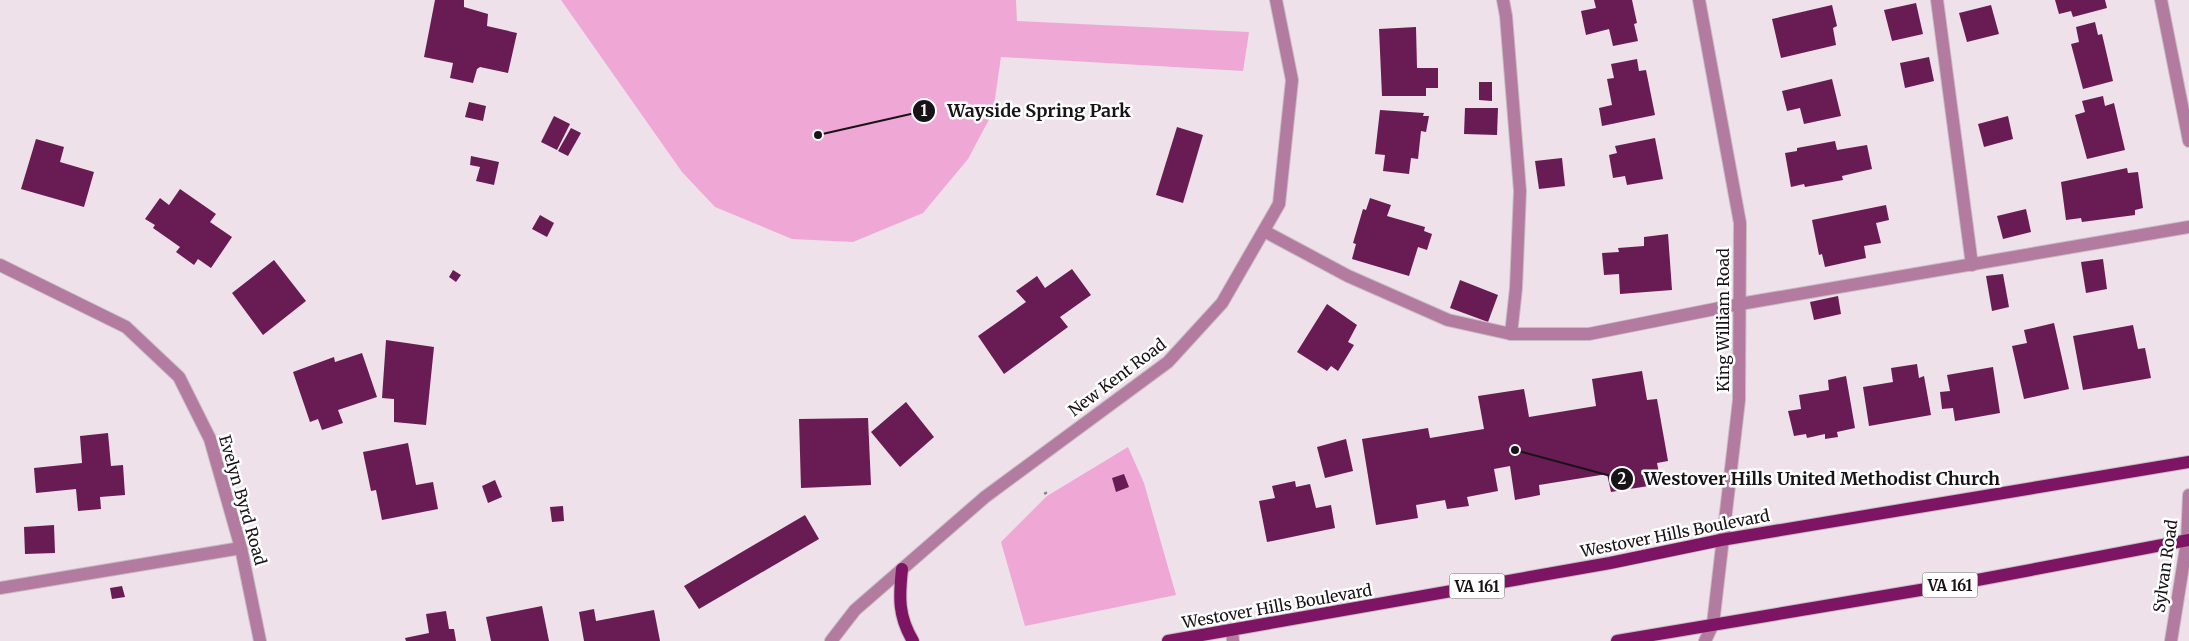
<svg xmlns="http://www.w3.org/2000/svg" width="2189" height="641" font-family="Merriweather,serif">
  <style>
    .green { fill: #efa8d6 }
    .building { fill: #691b54 }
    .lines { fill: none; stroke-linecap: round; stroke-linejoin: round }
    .minor-casing { stroke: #c8bcc3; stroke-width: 14 }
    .major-casing { stroke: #c8bcc3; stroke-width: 14 }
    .path { stroke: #897f85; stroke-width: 3; stroke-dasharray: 2.5 4; stroke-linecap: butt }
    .minor { stroke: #b37b9f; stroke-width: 12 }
    .major { stroke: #7e1564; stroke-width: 12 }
    .labels { text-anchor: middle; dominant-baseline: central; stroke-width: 5; stroke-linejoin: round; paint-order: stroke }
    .shield { fill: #fff; stroke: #5d5a5c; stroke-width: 1 }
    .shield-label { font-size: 15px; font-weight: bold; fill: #181316 }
    .street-label { font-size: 16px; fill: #181316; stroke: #fff }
    .leader { fill: none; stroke: #181316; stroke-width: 2 }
    .callout-dot { fill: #181316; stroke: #fff; stroke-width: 2 }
    .mark-label { font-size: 15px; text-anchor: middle; font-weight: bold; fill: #fff }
    .callout-label { font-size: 18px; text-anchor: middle; font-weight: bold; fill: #181316; stroke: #fff; stroke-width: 5; stroke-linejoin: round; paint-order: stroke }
  </style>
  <rect width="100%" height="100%" fill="#efe1e9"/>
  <!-- green -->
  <g class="green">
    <polygon points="561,0 1016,0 1017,21 1249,32 1243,71 1001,57 993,112 968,159 923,213 853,242 792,239 715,207 682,172"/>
    <polygon points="1128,447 1144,483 1176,595 1025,626 1001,542 1047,496"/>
  </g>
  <!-- building -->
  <g class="building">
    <polygon points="435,0 464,0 464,7 488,14 487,26 517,33 508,73 480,67 477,69 473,83 450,78 453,63 424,57"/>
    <polygon points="1594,0 1632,0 1637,23 1634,24 1638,41 1613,46 1609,29 1586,35 1581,11 1596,8"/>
    <polygon points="2055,0 2105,0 2107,8 2073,17 2071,11 2059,14"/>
    <polygon points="1916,3 1923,34 1892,41 1884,10"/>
    <polygon points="1832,5 1837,26 1833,28 1836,45 1781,58 1772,19"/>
    <polygon points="1991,5 1999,34 1967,42 1959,13"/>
    <polygon points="2095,22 2098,35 2102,34 2113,81 2083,89 2071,44 2079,42 2076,27"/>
    <polygon points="1416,27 1417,68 1438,68 1438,88 1426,88 1426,96 1382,96 1379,29"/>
    <polygon points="1929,57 1934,81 1905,88 1900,63"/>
    <polygon points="1637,59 1639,71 1646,70 1655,115 1602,126 1599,108 1612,105 1607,79 1614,78 1611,64"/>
    <polygon points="1832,79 1841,116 1804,124 1800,108 1787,111 1782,91"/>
    <polygon points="1479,82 1492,82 1492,101 1479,100"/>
    <polygon points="2103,96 2105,106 2114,103 2125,150 2087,159 2075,115 2085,112 2082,101"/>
    <polygon points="469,102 486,106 483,121 465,117"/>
    <polygon points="1465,108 1498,108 1497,135 1464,134"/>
    <polygon points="1380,110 1424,113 1423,116 1429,116 1426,132 1421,131 1418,159 1411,158 1409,174 1383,171 1385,155 1375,154"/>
    <polygon points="554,116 570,124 557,150 541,142"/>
    <polygon points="2008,116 2013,139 1984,147 1978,124"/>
    <polygon points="1177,127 1203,135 1183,203 1156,195"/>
    <polygon points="571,128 581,133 568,156 558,151"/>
    <polygon points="1655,138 1663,179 1627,185 1625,176 1613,178 1609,155 1617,153 1615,146"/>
    <polygon points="36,139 64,147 60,162 94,172 84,207 21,189"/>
    <polygon points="1835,141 1837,150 1867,145 1872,169 1842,176 1843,180 1805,187 1804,184 1791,187 1785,153 1797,151 1797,148"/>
    <polygon points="471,156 499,162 494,185 476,181 480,167 470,165"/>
    <polygon points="1562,158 1565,186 1539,189 1535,161"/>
    <polygon points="2127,168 2128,173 2138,172 2143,208 2135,210 2135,215 2082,222 2081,218 2066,220 2061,182"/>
    <polygon points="180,189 216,214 210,222 232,237 211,268 198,259 194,265 176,252 180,247 153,228 155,225 145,219 160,198 169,205"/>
    <polygon points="1370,198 1391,205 1387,216 1425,227 1424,231 1432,234 1427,250 1418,247 1409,276 1352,259 1356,244 1353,243 1363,209 1366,210"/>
    <polygon points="1886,205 1889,220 1876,223 1881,243 1864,246 1866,258 1825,267 1822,254 1819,255 1812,220"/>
    <polygon points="2026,209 2031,232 2003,239 1997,216"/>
    <polygon points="540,215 554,223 547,237 532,229"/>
    <polygon points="1668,234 1672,290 1620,294 1619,274 1604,275 1602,253 1619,252 1618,248 1644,246 1644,237"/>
    <polygon points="2103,259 2107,289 2086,293 2081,262"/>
    <polygon points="274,260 306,301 263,335 232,293"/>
    <polygon points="1072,269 1091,295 1060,317 1068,327 1004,374 978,336 1026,302 1016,291 1037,276 1045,288"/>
    <polygon points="453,270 461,275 456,282 449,277"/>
    <polygon points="2003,274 2009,307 1992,311 1986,276"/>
    <polygon points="1460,280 1498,295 1488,322 1450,308"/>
    <polygon points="1838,296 1841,314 1814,320 1810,302"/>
    <polygon points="1327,304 1357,325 1348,342 1354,345 1338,371 1331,366 1327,371 1297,352"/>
    <polygon points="2054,323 2069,389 2024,399 2012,346 2027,343 2024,330"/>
    <polygon points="2133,325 2138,349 2145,348 2151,378 2083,390 2073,336"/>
    <polygon points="386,340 434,347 426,425 394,422 394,399 382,398"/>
    <polygon points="362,353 377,397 338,410 343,423 322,430 318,419 310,422 293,372 334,357 335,362"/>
    <polygon points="1917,364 1919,378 1924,376 1931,415 1869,426 1863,387 1893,382 1891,368"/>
    <polygon points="1993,367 2000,413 1955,421 1953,408 1942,409 1940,392 1950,391 1947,375"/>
    <polygon points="1642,371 1647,400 1657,399 1668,461 1657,463 1661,484 1611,492 1607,474 1539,485 1540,495 1515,500 1510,466 1494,469 1498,491 1467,497 1469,506 1447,509 1445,500 1416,505 1418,518 1376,525 1362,439 1428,428 1430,438 1484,429 1478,396 1524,389 1529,417 1596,406 1592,379"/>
    <polygon points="1846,376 1855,428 1837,432 1838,437 1825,439 1825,434 1807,438 1806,434 1794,436 1788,411 1801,409 1799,395 1829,390 1828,380"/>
    <polygon points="906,402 934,437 900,467 871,432"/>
    <polygon points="868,418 871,485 801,488 799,419"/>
    <polygon points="108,433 111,466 123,465 125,495 100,497 101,509 78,511 76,489 36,493 34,468 82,463 80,436"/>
    <polygon points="1346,439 1353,471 1325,478 1317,447"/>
    <polygon points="408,443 416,485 433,482 438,509 382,520 376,490 371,491 363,452"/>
    <polygon points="1124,474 1129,487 1116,492 1112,478"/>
    <polygon points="495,480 502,497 488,503 482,486"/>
    <polygon points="1295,481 1296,487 1310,484 1316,508 1331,505 1335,528 1267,542 1259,501 1275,498 1272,486"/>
    <polygon points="563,506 564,521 552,522 550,507"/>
    <polygon points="805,515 819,539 699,609 684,586"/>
    <polygon points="54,525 55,553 25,554 24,527"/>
    <polygon points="122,586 125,597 112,599 110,588"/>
    <polygon points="542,606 549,641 491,641 486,617"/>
    <polygon points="594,609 596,621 654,610 660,641 584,641 579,612"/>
    <polygon points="446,611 449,629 454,629 456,641 406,641 405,638 429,633 426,614"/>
  </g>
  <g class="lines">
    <defs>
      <g id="minor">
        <polyline points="1503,0 1506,16 1520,191 1516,288 1511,334"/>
        <polyline points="1699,0 1740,223 1739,400 1713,624 1705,641"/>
        <polyline points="1937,0 1972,265"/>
        <polyline points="2161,0 2189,141"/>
        <polyline points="1264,231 1348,276 1448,320 1511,334 1589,334 1740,304 2189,227"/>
        <polyline points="0,265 126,327 179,377 210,439 241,548 260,641"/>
        <polyline points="0,588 241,548"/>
        <polyline points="1232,630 1233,641"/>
        <polyline points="831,641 855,610 985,497 1168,362 1222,303 1279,204 1292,80 1276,0"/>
        <polyline points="2171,641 2187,541 2189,495"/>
      </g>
      <g id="major">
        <path d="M 902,569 C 899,597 898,616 913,641"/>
        <polyline points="1168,641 1610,563 1721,540 2189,462"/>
        <polyline points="1617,641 1956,584 2189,540"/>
      </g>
    </defs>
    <!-- minor casing -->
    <use href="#minor" class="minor-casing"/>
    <!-- major casing -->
    <use href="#major" class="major-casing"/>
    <!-- path -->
    <polyline class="path" points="1045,492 1047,496"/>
    <!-- minor -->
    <use href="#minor" class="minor"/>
    <!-- major -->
    <use href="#major" class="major"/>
  </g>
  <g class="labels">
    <!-- shield labels -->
    <g class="shield">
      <rect x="1922.5" y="572.5" width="55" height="25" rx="4"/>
      <rect x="1449.5" y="573.5" width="55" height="25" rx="4"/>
    </g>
    <g class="shield-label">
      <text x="1950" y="585">VA 161</text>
      <text x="1477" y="586">VA 161</text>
    </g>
    <!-- street labels -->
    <g class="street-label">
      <text transform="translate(1723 320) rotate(-90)">King William Road</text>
      <text transform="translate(1117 377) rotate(-37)">New Kent Road</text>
      <text transform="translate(243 500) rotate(74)">Evelyn Byrd Road</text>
      <text transform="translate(1675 533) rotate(-11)">Westover Hills Boulevard</text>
      <text transform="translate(2165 566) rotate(-82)">Sylvan Road</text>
      <text transform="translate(1277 606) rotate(-10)">Westover Hills Boulevard</text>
    </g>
  </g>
  <!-- callouts -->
  <path class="leader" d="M818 135L924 111M1515 450L1622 479"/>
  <g class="callout-dot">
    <circle cx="818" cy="135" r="5"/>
    <circle cx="1515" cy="450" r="5"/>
    <circle cx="924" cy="111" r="12"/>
    <circle cx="1622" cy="479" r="12"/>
  </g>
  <g class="mark-label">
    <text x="924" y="116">1</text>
    <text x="1622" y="484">2</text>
  </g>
  <g class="callout-label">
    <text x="1039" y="117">Wayside Spring Park</text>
    <text x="1822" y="485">Westover Hills United Methodist Church</text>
  </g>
</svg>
